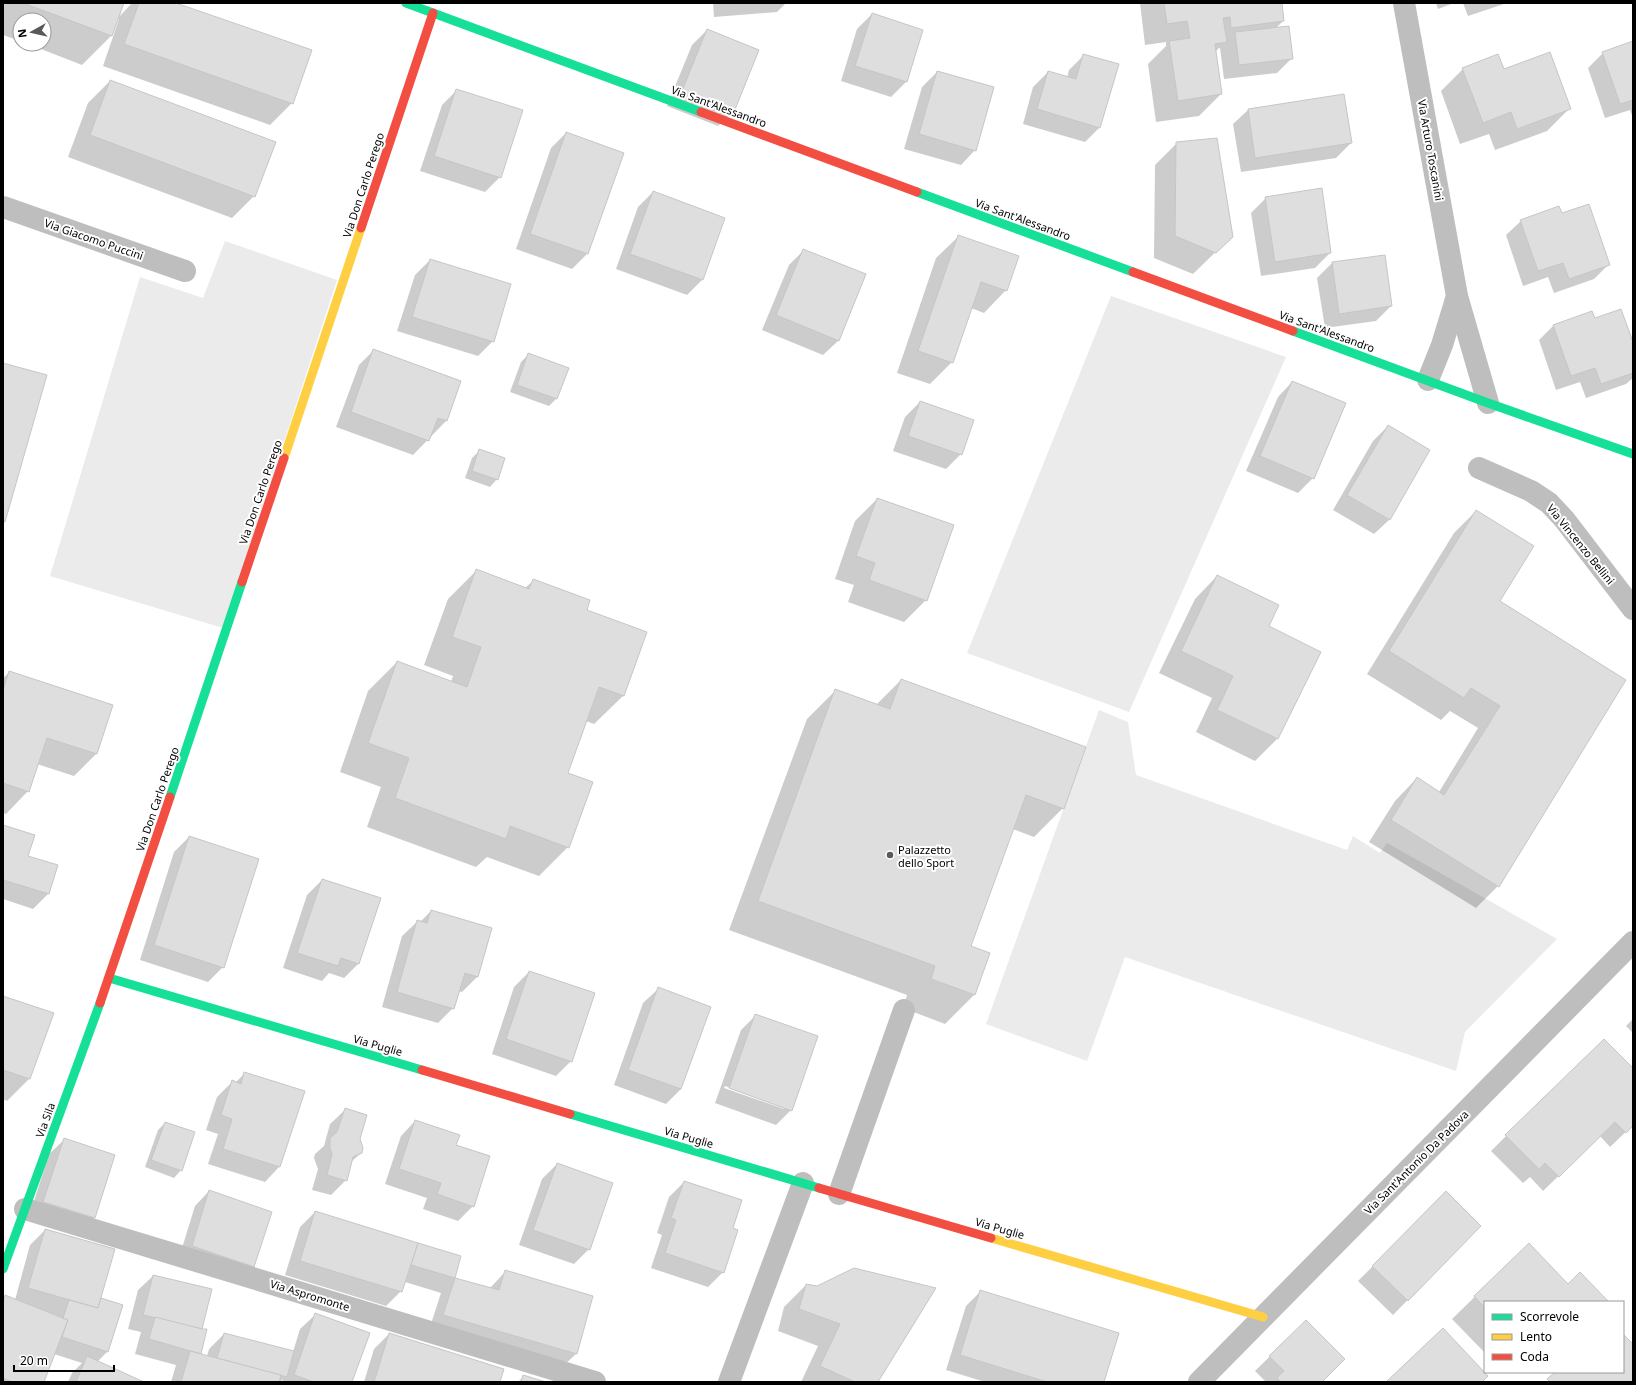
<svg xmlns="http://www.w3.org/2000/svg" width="1636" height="1385" font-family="'Noto Sans',sans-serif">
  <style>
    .green { fill: #ebebeb }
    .shadow { fill: #0003; fill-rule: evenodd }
    .building { fill: #dedede; stroke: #c6c6c6 }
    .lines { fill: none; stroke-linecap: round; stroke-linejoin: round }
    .street { stroke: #bebebe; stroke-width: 22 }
    .fast { stroke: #16e098; stroke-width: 9 }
    .slow { stroke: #ffcf43; stroke-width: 9 }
    .jam { stroke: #f24e42; stroke-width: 9 }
    .poi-dot { fill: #595959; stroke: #fff; stroke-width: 1.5 }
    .labels { text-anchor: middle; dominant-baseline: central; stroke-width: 4; stroke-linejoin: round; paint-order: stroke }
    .street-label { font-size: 11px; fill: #000; stroke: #fff }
    .poi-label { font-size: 11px; fill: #000; stroke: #fff; text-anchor: start }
  </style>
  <rect width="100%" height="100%" fill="#fff"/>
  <!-- green -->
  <g class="green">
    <polygon points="225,241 337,280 223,628 50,576 140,277 203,298"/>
    <polygon points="1111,296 1286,357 1129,712 967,653"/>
    <polygon points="1099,710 1128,722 1136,775 1347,850 1353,836 1380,853 1387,843 1557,939 1465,1032 1456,1071 1125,957 1087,1061 986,1024"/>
  </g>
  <!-- shadow -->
  <g class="shadow">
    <polygon points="3,3 123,3 118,18 132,3 173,3 292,103 270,125 103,66 119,19 118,18 111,36 82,65 28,44 44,44 44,20 20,20 20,41 3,35"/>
    <polygon points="713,3 786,3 777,12 714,17"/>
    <polygon points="1140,3 1281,3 1283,21 1276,28 1292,58 1277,73 1224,79 1220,48 1219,48 1215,52 1221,94 1199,116 1156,122 1148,64 1166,46 1166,42 1145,45"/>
    <polygon points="1436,3 1454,3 1438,9"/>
    <polygon points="1463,3 1507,3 1468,16"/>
    <polygon points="872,14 906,82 891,97 841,81 857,29"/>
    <polygon points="707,30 757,50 733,112 718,126 667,106 692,45"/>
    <polygon points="1633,43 1633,118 1630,110 1605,118 1588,68 1603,53"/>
    <polygon points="1084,55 1100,127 1085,142 1023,124 1033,87 1048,72 1067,78 1069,70"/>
    <polygon points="1463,69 1570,108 1547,131 1495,150 1489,134 1460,144 1441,91"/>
    <polygon points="937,72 975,150 961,165 904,149 922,87"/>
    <polygon points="110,81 254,196 232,218 68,157 88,103"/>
    <polygon points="457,90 500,177 485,192 420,171 442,105"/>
    <polygon points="1248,110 1351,143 1336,158 1241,172 1233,124"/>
    <polygon points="566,133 622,153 587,254 572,269 516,249 551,148"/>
    <polygon points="1177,143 1232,236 1193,274 1154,258 1155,165"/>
    <polygon points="653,192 724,218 702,280 687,295 616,269 638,207"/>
    <polygon points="1266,198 1330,253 1315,268 1261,276 1251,213"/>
    <polygon points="1561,215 1608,265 1594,279 1554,293 1548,277 1523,286 1506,235 1521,221"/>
    <polygon points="959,236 1006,290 984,313 971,308 952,362 930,384 897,373 936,258"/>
    <polygon points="804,250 838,341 823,355 762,330 789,265"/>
    <polygon points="430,260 493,341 478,356 397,331 415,275"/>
    <polygon points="1332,263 1391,306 1376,321 1325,328 1317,278"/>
    <polygon points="1594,320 1633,345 1633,378 1626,384 1586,398 1580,382 1556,390 1539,340 1554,325"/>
    <polygon points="374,350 459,382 446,421 413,455 336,427 359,365"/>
    <polygon points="529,354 557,398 549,406 510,392 521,362"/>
    <polygon points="1292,382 1313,478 1298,493 1246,471 1278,397"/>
    <polygon points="920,402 961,454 946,469 893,451 905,417"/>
    <polygon points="1388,426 1389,520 1374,534 1333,510 1373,441"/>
    <polygon points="479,451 497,479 490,487 465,478 472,458"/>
    <polygon points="877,499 926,600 904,622 848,602 854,585 835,579 855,521"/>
    <polygon points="1476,511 1498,601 1625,680 1498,886 1476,908 1369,842 1395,801 1417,778 1439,792 1478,728 1450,711 1441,720 1367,674 1454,533"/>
    <polygon points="477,570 525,588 533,581 623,696 594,724 586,721 567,774 568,847 539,876 487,857 476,867 367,827 381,787 340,772 368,691 397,662 451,682 453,676 424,665 448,599"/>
    <polygon points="1217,576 1267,627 1319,652 1277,739 1255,761 1196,732 1212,698 1159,673 1195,599"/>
    <polygon points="10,672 111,705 96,754 74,776 37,764 28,791 6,814 3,813 3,678"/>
    <polygon points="901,680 1063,808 1034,837 1013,829 970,947 989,954 974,995 945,1024 903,1008 907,995 729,930 807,719 836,690 876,705"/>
    <polygon points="3,826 27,856 48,894 33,909 3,899"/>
    <polygon points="189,837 223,967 208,982 140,960 174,852"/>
    <polygon points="322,880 359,963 344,978 329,973 322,981 283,968 307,895"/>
    <polygon points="431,911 491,928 477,977 462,992 458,991 453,1008 438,1023 382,1007 402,936 417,922 420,922"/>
    <polygon points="529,972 571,1061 556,1076 492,1054 514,987"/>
    <polygon points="658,989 681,1089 666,1104 614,1085 643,1003"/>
    <polygon points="3,997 29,1079 7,1101 3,1099"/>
    <path d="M 756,1015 L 791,1110 L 776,1125 L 715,1103 L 741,1030 ZM 725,1086 L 784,1107 L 784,1109 L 724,1088 Z"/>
    <polygon points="1633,1019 1633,1033 1626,1026"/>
    <polygon points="1633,1070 1633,1125 1610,1147 1600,1136 1543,1191 1530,1177 1523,1183 1491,1151 1506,1136"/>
    <polygon points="245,1073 279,1167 265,1182 208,1164 218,1134 206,1130 217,1097 232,1082 235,1083"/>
    <polygon points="345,1110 359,1139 361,1153 351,1162 346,1180 331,1195 312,1190 318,1169 314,1158 315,1154 324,1146 330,1124"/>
    <polygon points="415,1121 473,1206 458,1221 423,1209 427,1198 385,1184 401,1136"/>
    <polygon points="165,1123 181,1170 174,1178 145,1167 158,1130"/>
    <polygon points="64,1140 114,1156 94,1218 79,1233 29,1217 49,1154"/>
    <polygon points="557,1164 589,1249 574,1264 519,1245 542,1179"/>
    <polygon points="684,1182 732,1229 723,1272 708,1287 651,1268 662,1235 657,1233 669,1197"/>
    <polygon points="209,1191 254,1267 239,1282 178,1261 195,1206"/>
    <polygon points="1446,1193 1480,1226 1393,1315 1358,1281"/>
    <polygon points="315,1212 460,1257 454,1279 490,1288 505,1272 576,1354 561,1368 429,1330 441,1293 405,1282 401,1291 386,1306 285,1275 300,1227"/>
    <polygon points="45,1230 100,1298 122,1305 107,1352 97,1362 141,1382 68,1382 72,1373 82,1363 54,1354 43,1382 3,1382 3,1299 5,1296 15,1300 30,1245"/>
    <polygon points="1529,1244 1568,1285 1607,1302 1485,1302 1485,1353 1452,1319"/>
    <polygon points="153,1276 200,1330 199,1354 207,1356 209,1349 224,1334 293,1352 300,1329 315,1315 351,1382 282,1382 283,1379 280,1382 171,1382 176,1365 135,1354 141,1332 128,1329 138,1290"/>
    <polygon points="806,1285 817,1287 877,1382 801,1382 818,1346 778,1331 784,1307"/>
    <polygon points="981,1291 1103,1382 985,1382 946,1370 966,1306"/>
    <polygon points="1306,1321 1321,1382 1266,1382 1255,1371"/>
    <polygon points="389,1334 499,1382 364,1382 374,1349"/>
    <polygon points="523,1377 542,1382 518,1382"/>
  </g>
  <!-- building -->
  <g class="building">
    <polygon points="23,3 124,3 112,36"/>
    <polygon points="139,3 176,3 312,50 293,104 124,44"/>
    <polygon points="1164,3 1282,3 1284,21 1231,28 1230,17 1223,18 1227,42 1215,44 1222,94 1178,101 1169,41 1190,38 1187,21 1167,24"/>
    <polygon points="872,13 923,30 907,82 855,66"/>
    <polygon points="1289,26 1293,59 1239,65 1235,32"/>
    <polygon points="707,29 759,50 734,112 682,91"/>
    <polygon points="1633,41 1633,100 1620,104 1602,52"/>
    <polygon points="1550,52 1571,109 1517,129 1511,112 1483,123 1462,68 1498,54 1504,69"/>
    <polygon points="1083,54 1119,64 1100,128 1037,109 1048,71 1076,79"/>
    <polygon points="937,71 994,87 976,151 919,134"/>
    <polygon points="110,80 276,142 255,197 90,135"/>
    <polygon points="456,89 523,110 501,178 434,156"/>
    <polygon points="1344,94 1352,143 1255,158 1248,109"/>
    <polygon points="566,132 624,153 588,254 530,234"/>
    <polygon points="1217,138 1233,237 1216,253 1175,236 1176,142"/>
    <polygon points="1322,188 1331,253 1275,262 1265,197"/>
    <polygon points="653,191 725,218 703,280 630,254"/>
    <polygon points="1589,204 1610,265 1569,279 1563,263 1538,271 1520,220 1559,206 1562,213"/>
    <polygon points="958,235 1019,256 1007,291 981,282 953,363 918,351"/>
    <polygon points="803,249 866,274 839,341 776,315"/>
    <polygon points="1385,255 1392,306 1339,314 1332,262"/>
    <polygon points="430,259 511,284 494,342 412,317"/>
    <polygon points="1621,309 1633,342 1633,373 1601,384 1595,368 1571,376 1553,325 1592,311 1595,318"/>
    <polygon points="373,349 461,381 447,421 438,418 429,441 351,412"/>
    <polygon points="528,353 569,368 557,399 517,385"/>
    <polygon points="3,363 47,375 5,522 3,521"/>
    <polygon points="1292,381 1346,403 1314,479 1260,456"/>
    <polygon points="920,401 974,420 962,455 908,436"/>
    <polygon points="1388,425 1430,450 1390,520 1347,495"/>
    <polygon points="479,449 505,458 498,480 472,471"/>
    <polygon points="877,498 954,525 927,601 869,580 875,563 856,556"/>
    <polygon points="1476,510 1534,546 1500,601 1626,680 1499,887 1391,820 1417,777 1444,795 1500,706 1471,688 1464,698 1389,651"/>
    <polygon points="476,569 529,589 533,579 590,600 587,610 647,632 624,696 599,687 568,773 593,782 569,848 510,826 506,839 395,798 409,758 368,743 397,661 467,687 481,647 452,637"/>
    <polygon points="1217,575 1279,605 1269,626 1321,652 1278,739 1217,710 1233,676 1181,651"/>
    <polygon points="9,671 113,705 97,754 47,738 29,792 3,783 3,690"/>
    <polygon points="901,679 1086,747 1064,809 1026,795 971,946 990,953 975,995 931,979 935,966 758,901 835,689 890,709"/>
    <polygon points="3,825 35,835 28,856 58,865 49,894 3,880"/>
    <polygon points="189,836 259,859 224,968 154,945"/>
    <polygon points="322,879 381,898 359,964 341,958 338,966 297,953"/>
    <polygon points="431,910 492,928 478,977 465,973 454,1009 397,992 417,920 427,923"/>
    <polygon points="529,971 595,993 572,1062 506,1039"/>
    <polygon points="658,987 711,1007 681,1089 628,1070"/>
    <polygon points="3,996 54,1013 30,1079 3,1070"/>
    <polygon points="755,1014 818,1036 792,1111 729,1088"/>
    <polygon points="1604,1039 1633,1068 1633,1126 1626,1133 1615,1122 1559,1177 1545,1163 1539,1169 1505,1135"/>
    <polygon points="244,1072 305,1091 280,1167 223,1149 232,1119 221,1115 232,1080 241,1084"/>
    <polygon points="345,1108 367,1115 360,1139 363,1148 362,1153 353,1157 347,1181 327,1175 332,1154 330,1148 330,1138 337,1132"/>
    <polygon points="415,1120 460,1135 456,1145 490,1156 474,1207 437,1194 441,1183 399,1169"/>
    <polygon points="165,1122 195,1132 182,1171 151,1160"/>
    <polygon points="64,1138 115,1155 95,1218 43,1202"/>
    <polygon points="557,1163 613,1183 590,1250 533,1230"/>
    <polygon points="684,1181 742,1200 733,1228 738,1230 724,1273 665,1253 676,1220 671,1218"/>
    <polygon points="209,1190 272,1212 254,1267 192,1246"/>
    <polygon points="1446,1191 1481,1226 1408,1301 1372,1266"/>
    <polygon points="315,1211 418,1243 402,1292 300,1261"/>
    <polygon points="45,1229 115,1249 98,1308 28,1288"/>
    <polygon points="418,1243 461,1256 455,1278 411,1265"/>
    <polygon points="1529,1243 1568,1284 1580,1272 1609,1302 1485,1302 1485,1308 1474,1296"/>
    <polygon points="854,1268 936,1288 878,1382 855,1382 820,1366 840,1324 799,1309 806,1284 817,1286"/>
    <polygon points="505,1270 593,1296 577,1354 443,1315 455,1278 499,1290"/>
    <polygon points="153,1275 212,1289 202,1329 143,1315"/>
    <polygon points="980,1290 1119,1333 1104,1382 1047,1382 960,1355"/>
    <polygon points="5,1295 68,1320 44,1382 12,1382 3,1378 3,1301"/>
    <polygon points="101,1298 123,1305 108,1352 62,1337 68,1320 63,1318 69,1300 98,1308"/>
    <polygon points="315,1313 370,1333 352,1382 314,1382 294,1375"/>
    <polygon points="155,1317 202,1329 207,1329 201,1354 149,1339"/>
    <polygon points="1306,1320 1345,1359 1322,1382 1281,1382 1277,1378 1284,1371 1269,1356"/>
    <polygon points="1443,1328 1488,1376 1482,1382 1386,1382"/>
    <polygon points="224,1333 294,1351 287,1377 217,1358"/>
    <polygon points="389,1333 504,1369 500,1382 374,1382"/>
    <polygon points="1623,1334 1633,1344 1633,1382 1550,1382 1547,1379 1555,1372 1623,1372"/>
    <polygon points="190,1351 281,1375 279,1382 181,1382"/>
    <polygon points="87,1356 144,1382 76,1382"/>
    <polygon points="523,1375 546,1382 521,1382"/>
  </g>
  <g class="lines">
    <!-- street -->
    <g class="street">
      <polyline points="1404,3 1457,296 1488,403"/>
      <polyline points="3,207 185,271"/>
      <polyline points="1428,380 1442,345 1457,296"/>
      <polyline points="1479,468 1531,491 1549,503 1564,519 1633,609"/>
      <polyline points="839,1194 904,1010"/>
      <polyline points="25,1209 595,1382"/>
      <polyline points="729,1382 803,1183"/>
      <polyline points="1199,1382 1633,942"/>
    </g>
    <!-- fast -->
    <g class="fast">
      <polyline points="406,3 701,112"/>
      <polyline points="917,192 1133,272"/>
      <polyline points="1293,331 1488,403 1633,454"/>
      <polyline points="170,797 242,582"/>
      <polyline points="109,978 422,1070"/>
      <polyline points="570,1114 819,1188"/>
      <polyline points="3,1269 100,1003"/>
    </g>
    <!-- slow -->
    <g class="slow">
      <polyline points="284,458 361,228"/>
      <polyline points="991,1238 1263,1317"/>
    </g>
    <!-- jam -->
    <g class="jam">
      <polyline points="701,112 917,192"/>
      <polyline points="361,228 433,13"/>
      <polyline points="1133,272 1293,331"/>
      <polyline points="242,582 284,458"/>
      <polyline points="100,1003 170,797"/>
      <polyline points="422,1070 570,1114"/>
      <polyline points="819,1188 991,1238"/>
    </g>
  </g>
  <!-- markers -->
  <circle class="poi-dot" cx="890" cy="855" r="4"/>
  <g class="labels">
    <!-- street labels -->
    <g class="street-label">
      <text transform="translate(719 106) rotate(20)">Via Sant'Alessandro</text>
      <text transform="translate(1431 150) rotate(80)">Via Arturo Toscanini</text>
      <text transform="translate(363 185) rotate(-72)">Via Don Carlo Perego</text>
      <text transform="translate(1023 219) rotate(20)">Via Sant'Alessandro</text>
      <text transform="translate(94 239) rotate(19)">Via Giacomo Puccini</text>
      <text transform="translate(1327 331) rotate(20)">Via Sant'Alessandro</text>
      <text transform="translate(260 492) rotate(-71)">Via Don Carlo Perego</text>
      <text transform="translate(1581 544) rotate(51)">Via Vincenzo Bellini</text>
      <text transform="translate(157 799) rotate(-71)">Via Don Carlo Perego</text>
      <text transform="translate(378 1045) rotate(16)">Via Puglie</text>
      <text transform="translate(45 1120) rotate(-70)">Via Sila</text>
      <text transform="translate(689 1137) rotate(16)">Via Puglie</text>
      <text transform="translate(1416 1162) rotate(-45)">Via Sant'Antonio Da Padova</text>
      <text transform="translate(1000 1228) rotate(16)">Via Puglie</text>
      <text transform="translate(310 1295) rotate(17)">Via Aspromonte</text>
    </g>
    <!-- poi labels -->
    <g class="poi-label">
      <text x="898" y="849">Palazzetto<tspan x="898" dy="13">dello Sport</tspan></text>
    </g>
  </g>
  <!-- border -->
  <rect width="1636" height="1385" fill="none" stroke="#000000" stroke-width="8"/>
  <!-- legend -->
  <rect x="1484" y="1301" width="140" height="72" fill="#ffffff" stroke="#999999"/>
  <rect x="1492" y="1314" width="20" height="6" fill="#16e098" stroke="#999999"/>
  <text x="1520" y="1321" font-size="12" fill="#000000">Scorrevole</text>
  <rect x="1492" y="1334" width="20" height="6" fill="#ffcf43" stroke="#999999"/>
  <text x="1520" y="1341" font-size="12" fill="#000000">Lento</text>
  <rect x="1492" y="1354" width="20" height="6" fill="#f24e42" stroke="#999999"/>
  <text x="1520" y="1361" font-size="12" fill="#000000">Coda</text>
  <!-- north arrow -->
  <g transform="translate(32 32) rotate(262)"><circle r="19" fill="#ffffff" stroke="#999999"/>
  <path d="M0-3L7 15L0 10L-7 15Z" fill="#595959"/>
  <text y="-6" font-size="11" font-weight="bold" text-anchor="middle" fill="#000000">N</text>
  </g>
  <!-- scale -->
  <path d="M14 1365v6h100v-6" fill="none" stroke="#000000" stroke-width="2"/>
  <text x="20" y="1365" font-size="12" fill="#000000" stroke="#ffffff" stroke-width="3" paint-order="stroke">20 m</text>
</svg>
